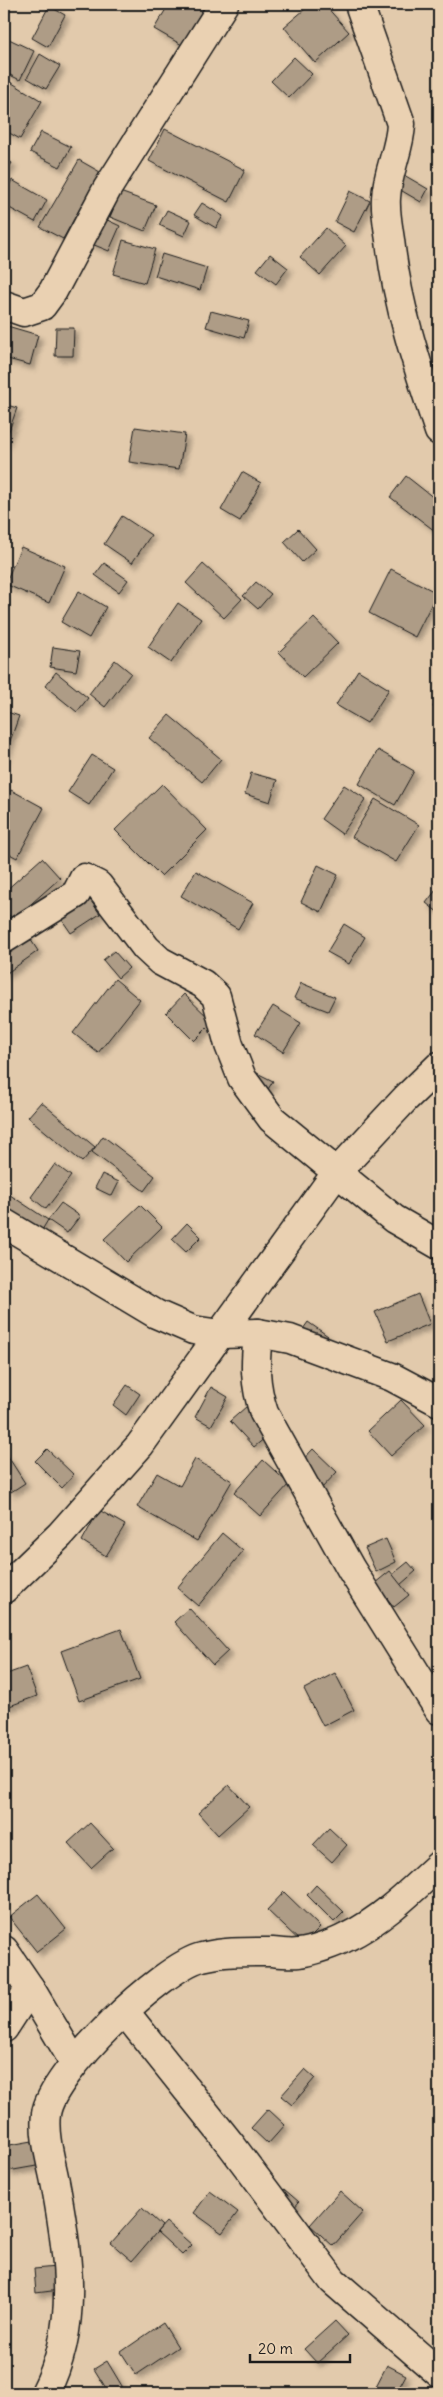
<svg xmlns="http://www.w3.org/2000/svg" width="443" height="2397" font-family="Delius,sans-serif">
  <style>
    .building { fill: #ae9c86; stroke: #1c1c1c; filter: url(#shadow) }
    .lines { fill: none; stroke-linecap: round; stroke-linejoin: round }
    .street-casing { stroke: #1c1c1c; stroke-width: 31 }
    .street { stroke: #ead1b2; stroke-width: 28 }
  </style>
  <defs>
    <filter id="shadow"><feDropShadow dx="4.5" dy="4.5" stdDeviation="2.5" flood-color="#0004"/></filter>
  </defs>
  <rect width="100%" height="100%" fill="#e2caac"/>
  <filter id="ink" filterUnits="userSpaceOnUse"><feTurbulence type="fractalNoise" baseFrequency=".02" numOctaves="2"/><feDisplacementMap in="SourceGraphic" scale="10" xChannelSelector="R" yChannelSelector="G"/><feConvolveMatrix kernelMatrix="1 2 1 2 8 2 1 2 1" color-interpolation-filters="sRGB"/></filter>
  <g filter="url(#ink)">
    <!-- building -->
    <g class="building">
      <polygon points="169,4 206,4 182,45 154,29"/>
      <polygon points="311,4 324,4 349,32 315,63 284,27"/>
      <polygon points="49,6 65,15 48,47 32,38"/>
      <polygon points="9,39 34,51 20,80 4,72 4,49"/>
      <polygon points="40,54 60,66 46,89 27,78"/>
      <polygon points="294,57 312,74 289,98 271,81"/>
      <polygon points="7,80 42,101 20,139 4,130 4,85"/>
      <polygon points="165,129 245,170 229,202 149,161"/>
      <polygon points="41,132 71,147 60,167 30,152"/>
      <polygon points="4,158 12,163 4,175"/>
      <polygon points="79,160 100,172 63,239 40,227"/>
      <polygon points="404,175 428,189 421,202 397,188"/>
      <polygon points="12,180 47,200 35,222 4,205 4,195"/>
      <polygon points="350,191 370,201 354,232 335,222"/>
      <polygon points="120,192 156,205 145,231 110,217"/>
      <polygon points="202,203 223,216 216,228 194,215"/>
      <polygon points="167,210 191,221 184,236 159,225"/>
      <polygon points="99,216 120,226 109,251 87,242"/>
      <polygon points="326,228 346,246 320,275 300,257"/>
      <polygon points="123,240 155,249 145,283 113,274"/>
      <polygon points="162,254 207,268 200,290 155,276"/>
      <polygon points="270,254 288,268 276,284 257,270"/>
      <polygon points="211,311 249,321 244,338 206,327"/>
      <polygon points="4,325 38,335 30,365 4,358"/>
      <polygon points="56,328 74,328 73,356 55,356"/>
      <polygon points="4,404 17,408 4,445"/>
      <polygon points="135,427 185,434 179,469 129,462"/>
      <polygon points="242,472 261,483 240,521 221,510"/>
      <polygon points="406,476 439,502 439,534 390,497"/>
      <polygon points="122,516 151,535 132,563 104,544"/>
      <polygon points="298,529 316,549 302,562 284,542"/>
      <polygon points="21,547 65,566 49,603 5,584"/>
      <polygon points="104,563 128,580 119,592 95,575"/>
      <polygon points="203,564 242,599 224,618 186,583"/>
      <polygon points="391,569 437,593 415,637 369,613"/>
      <polygon points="256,582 271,594 258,609 243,596"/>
      <polygon points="79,591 106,607 89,638 61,622"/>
      <polygon points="178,603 201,619 171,663 148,647"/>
      <polygon points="314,618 338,643 303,677 279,652"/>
      <polygon points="53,647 80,651 76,671 50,667"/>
      <polygon points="115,660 131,673 105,707 89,694"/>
      <polygon points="358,670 389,689 367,723 336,705"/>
      <polygon points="56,672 88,698 77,712 45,686"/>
      <polygon points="439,696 439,711 433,707"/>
      <polygon points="4,711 19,716 4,758"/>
      <polygon points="169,715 221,759 202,782 149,738"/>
      <polygon points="378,750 414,771 395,805 359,784"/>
      <polygon points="92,755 113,768 89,805 68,792"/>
      <polygon points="251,773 277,780 270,802 245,794"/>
      <polygon points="162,784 207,830 161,876 115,830"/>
      <polygon points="344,785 366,799 342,834 321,819"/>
      <polygon points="11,790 44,808 17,858 4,851 4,802"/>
      <polygon points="375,799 419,825 396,862 352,837"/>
      <polygon points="42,858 60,878 13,920 4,909 4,892"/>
      <polygon points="318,865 338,875 321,912 301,902"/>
      <polygon points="196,871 253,903 238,929 181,896"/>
      <polygon points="439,886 439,913 426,903"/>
      <polygon points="89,898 100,914 71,933 60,917"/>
      <polygon points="344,924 365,937 349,964 327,952"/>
      <polygon points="27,934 38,951 4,975 4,951"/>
      <polygon points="114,951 129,968 118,978 103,960"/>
      <polygon points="115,979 140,1000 98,1053 73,1033"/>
      <polygon points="301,983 335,997 328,1011 294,998"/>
      <polygon points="184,994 213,1022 194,1041 166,1013"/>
      <polygon points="273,1006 301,1023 283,1052 255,1034"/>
      <polygon points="255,1072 273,1081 267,1091 250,1081"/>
      <polygon points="41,1102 95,1147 82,1162 28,1117"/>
      <polygon points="103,1136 155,1176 144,1191 92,1152"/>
      <polygon points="55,1164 71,1176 46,1209 31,1197"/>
      <polygon points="102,1174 119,1182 112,1196 95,1188"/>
      <polygon points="4,1191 48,1220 39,1235 4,1212"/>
      <polygon points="61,1203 80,1216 67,1233 48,1220"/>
      <polygon points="140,1205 162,1227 126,1262 104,1239"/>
      <polygon points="187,1223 201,1237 186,1252 172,1239"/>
      <polygon points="418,1294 430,1324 388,1341 375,1312"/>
      <polygon points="308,1322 328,1336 323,1344 303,1329"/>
      <polygon points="127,1385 140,1394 126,1415 113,1405"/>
      <polygon points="211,1387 228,1397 211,1426 195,1417"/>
      <polygon points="401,1400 425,1425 391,1456 368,1431"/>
      <polygon points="247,1406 271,1433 254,1447 230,1421"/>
      <polygon points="47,1449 74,1475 62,1488 35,1461"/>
      <polygon points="313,1449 337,1472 320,1490 296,1467"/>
      <polygon points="7,1455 25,1483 11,1492 4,1481 4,1457"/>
      <polygon points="195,1459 232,1481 197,1541 137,1507 157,1473 180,1486"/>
      <polygon points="263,1460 289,1484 260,1516 234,1493"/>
      <polygon points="99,1510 125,1525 106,1556 82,1541"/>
      <polygon points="222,1533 243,1551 198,1606 177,1588"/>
      <polygon points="386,1539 396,1562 376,1572 365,1548"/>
      <polygon points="408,1562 416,1571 400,1585 392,1575"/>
      <polygon points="390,1571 409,1595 394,1607 375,1583"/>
      <polygon points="189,1608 228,1651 213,1665 174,1622"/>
      <polygon points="121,1629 140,1679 79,1701 61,1651"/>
      <polygon points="26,1667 37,1696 4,1708 4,1675"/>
      <polygon points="335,1673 354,1710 323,1726 304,1689"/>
      <polygon points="229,1785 249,1807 218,1835 198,1813"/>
      <polygon points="90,1823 113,1848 91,1868 68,1843"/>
      <polygon points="329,1828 347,1845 332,1862 313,1845"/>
      <polygon points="316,1885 344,1912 334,1922 307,1895"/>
      <polygon points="284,1892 320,1927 303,1944 267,1910"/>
      <polygon points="38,1894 66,1929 37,1952 9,1917"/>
      <polygon points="305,2069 315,2078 292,2105 281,2096"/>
      <polygon points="268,2109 285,2125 268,2144 251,2128"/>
      <polygon points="38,2140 42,2165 8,2171 4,2146"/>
      <polygon points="284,2189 299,2202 292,2210 277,2197"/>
      <polygon points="210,2191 238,2212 222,2233 194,2213"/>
      <polygon points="340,2191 363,2212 333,2246 310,2225"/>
      <polygon points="142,2208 162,2226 132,2261 111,2243"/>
      <polygon points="166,2222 192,2245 182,2255 157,2232"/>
      <polygon points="56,2267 59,2290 36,2293 34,2269"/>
      <polygon points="335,2321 348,2335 317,2363 304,2349"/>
      <polygon points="163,2323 178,2347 136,2375 121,2352"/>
      <polygon points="107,2361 122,2386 111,2393 109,2393 94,2369"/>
      <polygon points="387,2365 406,2375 396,2393 381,2393 374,2390"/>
    </g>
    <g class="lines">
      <defs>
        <g id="street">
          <path d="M 359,4 L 401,124 C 400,150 387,172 386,198 C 385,211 388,226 390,240 C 397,306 418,368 439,431"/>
          <polyline points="4,305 24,312 42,306 53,291 107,189 224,4"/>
          <polyline points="4,939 76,894 84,878 98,885 146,948 160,961 203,984 216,996 229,1045 242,1078 272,1119 394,1219 439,1245"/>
          <polyline points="4,1223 156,1314 193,1330 220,1334 258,1333 290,1339 392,1377 439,1402"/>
          <path d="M 258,1333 C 255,1364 254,1383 264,1413 L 351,1569 L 439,1710"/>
          <polyline points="4,1589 60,1535 140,1445 337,1172 406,1098 439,1066"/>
          <polyline points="4,1950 30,1988 74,2062"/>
          <polyline points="125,2012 232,2146 333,2281 439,2373"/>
          <polyline points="4,2028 30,1988"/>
          <path d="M 45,2393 C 79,2327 69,2257 56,2187 C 52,2164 43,2137 46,2114 C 51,2073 163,1966 202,1957 C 225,1951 248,1952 272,1952 C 281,1953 291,1954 299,1953 C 311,1952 336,1943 347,1937 C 382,1920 411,1891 439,1865"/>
        </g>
      </defs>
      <!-- street casing -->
      <use href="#street" class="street-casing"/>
      <!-- street -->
      <use href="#street" class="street"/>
    </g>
  </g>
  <!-- margin -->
  <rect width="443" height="2397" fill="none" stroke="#ead1b2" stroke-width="20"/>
  <rect x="10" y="10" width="423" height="2377" fill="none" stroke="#1c1c1c" stroke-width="2" filter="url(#ink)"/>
  <!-- scale -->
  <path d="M250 2354v8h100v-8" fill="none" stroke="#1c1c1c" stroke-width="2.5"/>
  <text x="258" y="2354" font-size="15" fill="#1c1c1c" stroke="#ead1b2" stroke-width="4" paint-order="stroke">20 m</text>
</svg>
